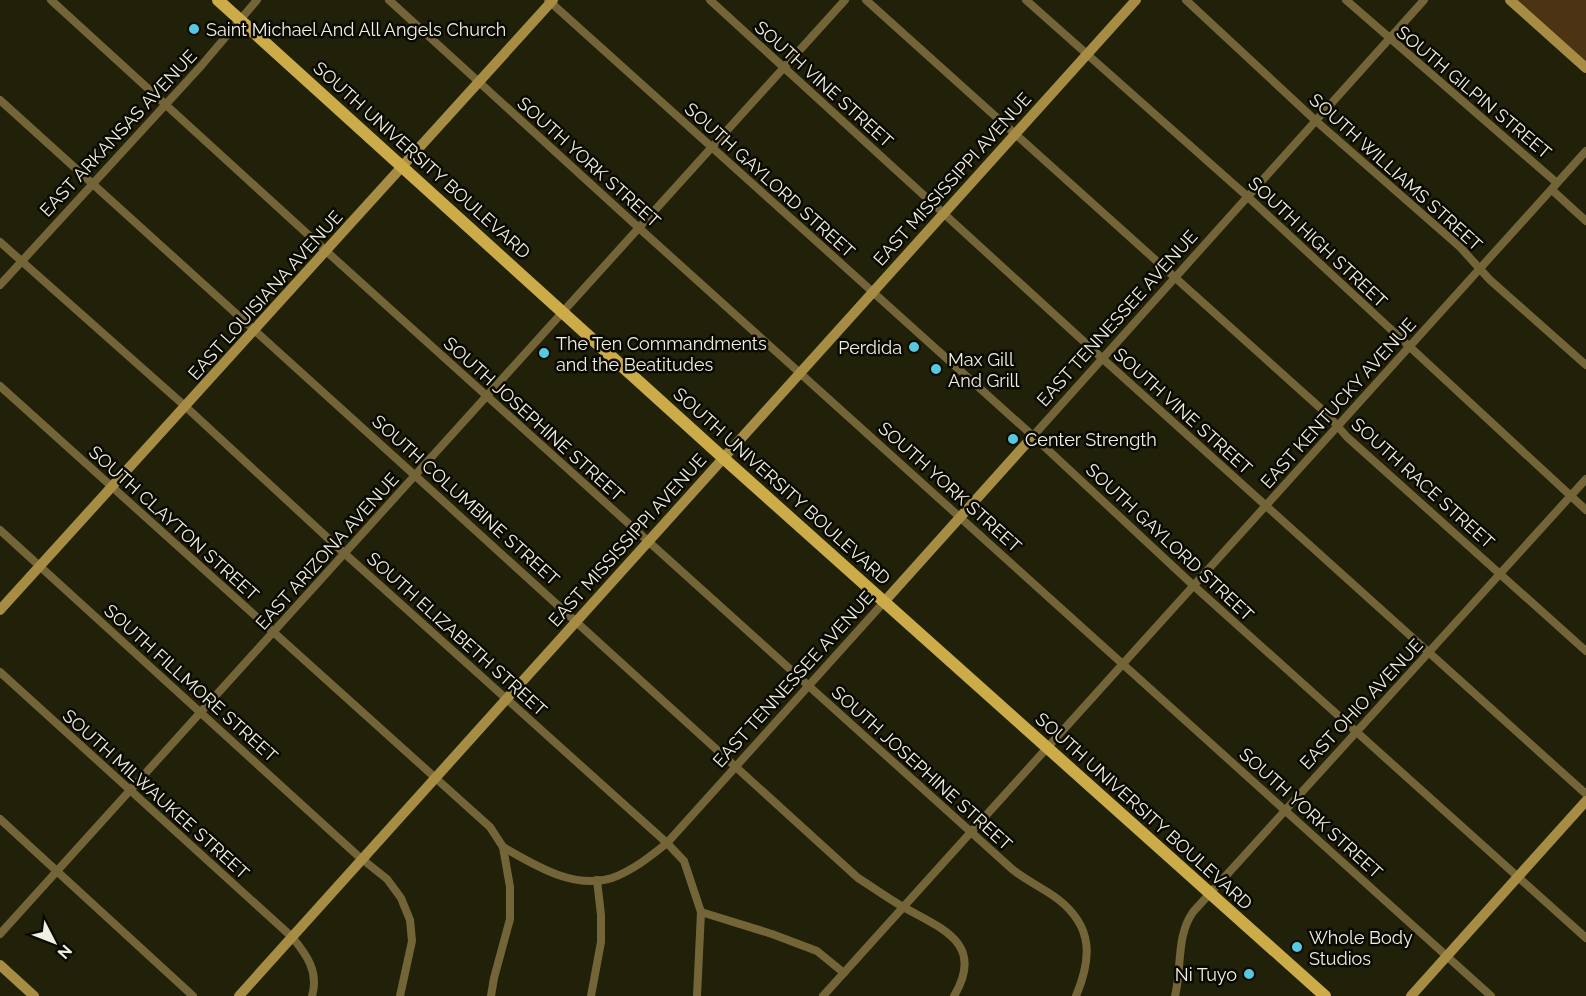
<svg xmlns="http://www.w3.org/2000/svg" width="1586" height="996" font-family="Raleway,sans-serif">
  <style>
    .green { fill: #4c3313 }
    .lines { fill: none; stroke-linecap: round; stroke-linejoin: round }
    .street { stroke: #746539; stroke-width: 8 }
    .secondary { stroke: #a68d43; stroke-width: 10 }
    .primary { stroke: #ccab49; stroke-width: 12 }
    .poi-dot { fill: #56c9e0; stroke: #0a0a03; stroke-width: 2 }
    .labels { text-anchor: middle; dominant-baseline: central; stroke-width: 5; stroke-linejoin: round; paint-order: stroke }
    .poi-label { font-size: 18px; fill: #eff0e1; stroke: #0a0a03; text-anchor: start }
    .street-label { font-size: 18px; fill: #eff0e1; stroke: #0a0a03 }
  </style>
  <rect width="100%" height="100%" fill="#202108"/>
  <!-- green -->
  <polygon class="green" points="1516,0 1586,0 1586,63"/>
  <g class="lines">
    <!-- street -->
    <g class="street">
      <path d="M 51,0 L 326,251 L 1012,869 C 1026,881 1044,888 1059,900 C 1093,927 1092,958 1076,996"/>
      <polyline points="389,0 639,228 1491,996"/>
      <polyline points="548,0 1033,436 1194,586 1586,938"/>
      <polyline points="710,0 1103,359 1586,794"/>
      <polyline points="866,0 1327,414 1347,437 1586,651"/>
      <polyline points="1026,0 1248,197 1586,510"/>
      <polyline points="1186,0 1316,121 1460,247 1490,280 1586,365"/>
      <polyline points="1346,0 1557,183"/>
      <path d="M 0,100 C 286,360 573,617 858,878 C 874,888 889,899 905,908 C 943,929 985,944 954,996"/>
      <polyline points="1552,190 1586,221"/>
      <polyline points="0,242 186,407 344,553 667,843 684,861 701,912 697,996"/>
      <polyline points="0,285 201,66 257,0"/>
      <polyline points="0,386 490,827 503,847 510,887 510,919 494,978 491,996"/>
      <polyline points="1033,436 1424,0"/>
      <polyline points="0,530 357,855 387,879 401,898 410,920 412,941 400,996"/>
      <path d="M 0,672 L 292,937 C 307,955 319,972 312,996"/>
      <polyline points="0,819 193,996"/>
      <path d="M 503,847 C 534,865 574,890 612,878 C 632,871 651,856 667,843 L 884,602"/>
      <polyline points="701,912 772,934 817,951 844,973"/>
      <polyline points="0,934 845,0"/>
      <polyline points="591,996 601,942 601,915 597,880"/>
      <polyline points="823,996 1586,151"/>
      <path d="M 1175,996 C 1182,968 1176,936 1193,912 L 1586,479"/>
    </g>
    <!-- secondary -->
    <g class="secondary">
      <polyline points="1510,0 1586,68"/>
      <polyline points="884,602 1033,436"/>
      <polyline points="0,610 553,0"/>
      <polyline points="0,965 34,996"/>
      <polyline points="239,996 1136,0"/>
      <polyline points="1411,996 1586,801"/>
    </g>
    <!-- primary -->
    <polyline class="primary" points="218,0 730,464 1325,996"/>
  </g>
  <!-- markers -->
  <g class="poi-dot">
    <circle cx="194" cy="29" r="6"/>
    <circle cx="914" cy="347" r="6"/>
    <circle cx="544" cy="353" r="6"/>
    <circle cx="936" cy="369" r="6"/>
    <circle cx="1013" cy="439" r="6"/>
    <circle cx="1297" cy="947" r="6"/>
    <circle cx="1249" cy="974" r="6"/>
  </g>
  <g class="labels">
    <!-- poi labels -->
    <g class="poi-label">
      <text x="206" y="29">Saint Michael And All Angels Church</text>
      <text x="556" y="343">The Ten Commandments<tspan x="556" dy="21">and the Beatitudes</tspan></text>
      <text x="902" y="347" text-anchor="end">Perdida</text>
      <text x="948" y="359">Max Gill<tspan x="948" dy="21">And Grill</tspan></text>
      <text x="1025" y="439">Center Strength</text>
      <text x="1309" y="937">Whole Body<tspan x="1309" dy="21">Studios</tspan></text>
      <text x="1237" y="974" text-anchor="end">Ni Tuyo</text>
    </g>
    <!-- street labels -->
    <g class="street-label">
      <text transform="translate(824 84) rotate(42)">SOUTH VINE STREET</text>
      <text transform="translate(1474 92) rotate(40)">SOUTH GILPIN STREET</text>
      <text transform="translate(118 133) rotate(-47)">EAST ARKANSAS AVENUE</text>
      <text transform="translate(422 160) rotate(42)">SOUTH UNIVERSITY BOULEVARD</text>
      <text transform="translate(589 162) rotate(42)">SOUTH YORK STREET</text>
      <text transform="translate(1396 172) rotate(42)">SOUTH WILLIAMS STREET</text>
      <text transform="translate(952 179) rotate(-48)">EAST MISSISSIPPI AVENUE</text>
      <text transform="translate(770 180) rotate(42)">SOUTH GAYLORD STREET</text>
      <text transform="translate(1318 242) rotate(43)">SOUTH HIGH STREET</text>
      <text transform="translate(265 295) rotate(-48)">EAST LOUISIANA AVENUE</text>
      <text transform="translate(1117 318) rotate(-48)">EAST TENNESSEE AVENUE</text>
      <text transform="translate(1338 403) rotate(-48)">EAST KENTUCKY AVENUE</text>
      <text transform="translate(1183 411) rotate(42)">SOUTH VINE STREET</text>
      <text transform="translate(534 419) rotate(42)">SOUTH JOSEPHINE STREET</text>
      <text transform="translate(1423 483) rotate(42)">SOUTH RACE STREET</text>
      <text transform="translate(782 486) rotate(42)">SOUTH UNIVERSITY BOULEVARD</text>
      <text transform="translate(950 487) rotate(42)">SOUTH YORK STREET</text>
      <text transform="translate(466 500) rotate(42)">SOUTH COLUMBINE STREET</text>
      <text transform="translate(174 523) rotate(42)">SOUTH CLAYTON STREET</text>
      <text transform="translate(627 540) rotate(-48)">EAST MISSISSIPPI AVENUE</text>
      <text transform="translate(1170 542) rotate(43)">SOUTH GAYLORD STREET</text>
      <text transform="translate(327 551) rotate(-48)">EAST ARIZONA AVENUE</text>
      <text transform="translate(457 634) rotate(42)">SOUTH ELIZABETH STREET</text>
      <text transform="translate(793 679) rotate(-48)">EAST TENNESSEE AVENUE</text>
      <text transform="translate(191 683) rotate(42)">SOUTH FILLMORE STREET</text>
      <text transform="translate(1361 704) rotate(-47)">EAST OHIO AVENUE</text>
      <text transform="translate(922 768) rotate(42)">SOUTH JOSEPHINE STREET</text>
      <text transform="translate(156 794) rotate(42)">SOUTH MILWAUKEE STREET</text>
      <text transform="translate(1144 811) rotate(42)">SOUTH UNIVERSITY BOULEVARD</text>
      <text transform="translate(1311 813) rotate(42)">SOUTH YORK STREET</text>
    </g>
  </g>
  <!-- north arrow -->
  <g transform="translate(54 942) rotate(132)" stroke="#0a0a03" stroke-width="4.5" paint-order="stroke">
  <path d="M0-4.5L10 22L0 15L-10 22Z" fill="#eff0e1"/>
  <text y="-9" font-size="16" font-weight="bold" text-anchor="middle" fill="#eff0e1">N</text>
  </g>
</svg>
